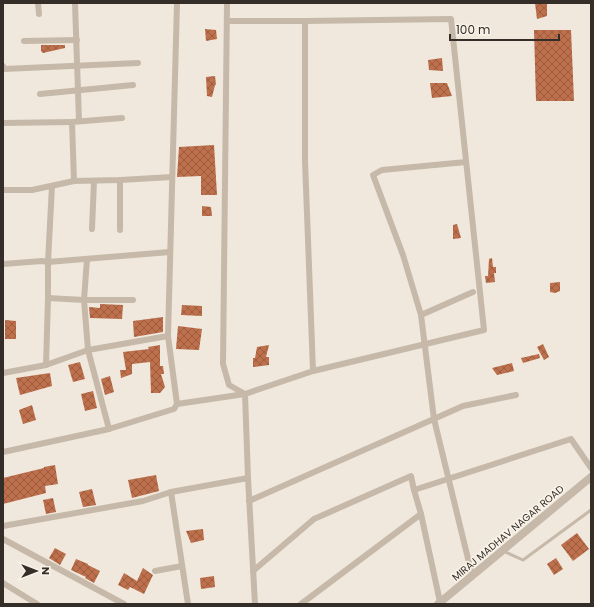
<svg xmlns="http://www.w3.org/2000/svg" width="594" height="607" font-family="Poppins,sans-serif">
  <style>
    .building { fill: url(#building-cross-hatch) }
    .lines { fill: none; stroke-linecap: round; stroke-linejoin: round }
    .service { stroke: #c7b9a9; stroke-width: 3 }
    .minor { stroke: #c7b9a9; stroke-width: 6 }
    .tertiary { stroke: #c7b9a9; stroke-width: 8 }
    .labels { text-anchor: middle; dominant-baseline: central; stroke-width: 3.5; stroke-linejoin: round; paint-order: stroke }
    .street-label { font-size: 10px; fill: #352d28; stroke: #f8f2e8 }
  </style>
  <defs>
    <pattern id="building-cross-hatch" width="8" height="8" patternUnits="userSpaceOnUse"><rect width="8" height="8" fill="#be6f4c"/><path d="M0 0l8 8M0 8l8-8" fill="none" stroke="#9b5c3f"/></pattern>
  </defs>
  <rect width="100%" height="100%" fill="#f0e8dc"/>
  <!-- building -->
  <g class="building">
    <polygon points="535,3 547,3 547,16 537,19"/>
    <polygon points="205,29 216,30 217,39 206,41"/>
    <polygon points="534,30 571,30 574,101 536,101"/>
    <polygon points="41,45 65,45 65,48 43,53 41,51"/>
    <polygon points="442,58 443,71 429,70 428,60"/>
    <polygon points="215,76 216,85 215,85 212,97 207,96 206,77"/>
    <polygon points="430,83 447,83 452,96 432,98"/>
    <polygon points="214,145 217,195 201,195 201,176 177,177 179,147"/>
    <polygon points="202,206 211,207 212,216 202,216"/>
    <polygon points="457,224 461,238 453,239 453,225"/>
    <polygon points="492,258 493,267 496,267 496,273 494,273 495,282 486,283 485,276 488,276 489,259"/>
    <polygon points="560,282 560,291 555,293 550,292 550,283"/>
    <polygon points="100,304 123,305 122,319 90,318 89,307 100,308"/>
    <polygon points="182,305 202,306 202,316 181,315"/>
    <polygon points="163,317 163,332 134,337 133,321"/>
    <polygon points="5,320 16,321 16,339 5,339"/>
    <polygon points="178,326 202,329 199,350 176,349"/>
    <polygon points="543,344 549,357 544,360 537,347"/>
    <polygon points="160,345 160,366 163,366 164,374 161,374 165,387 160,393 151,393 150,362 132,364 132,374 121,378 120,370 126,370 123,352 149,349 148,347"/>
    <polygon points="269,345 266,357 269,357 269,365 253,367 253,358 255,358 257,347"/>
    <polygon points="539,354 540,358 523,363 521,358"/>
    <polygon points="80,362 85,379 73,382 68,365"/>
    <polygon points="512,363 514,371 497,375 492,368"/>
    <polygon points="50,373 52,386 20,395 16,378"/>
    <polygon points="110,376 114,392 105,395 101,379"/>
    <polygon points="93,391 97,408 85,411 81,394"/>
    <polygon points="32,405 36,420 23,424 19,410"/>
    <polygon points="55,465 58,484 45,486 46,493 3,504 3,478 44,468 44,467"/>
    <polygon points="156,475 159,491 132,498 128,480"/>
    <polygon points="92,489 96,505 83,507 79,492"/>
    <polygon points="53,498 56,512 46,514 43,500"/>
    <polygon points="203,529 204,540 191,543 186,531"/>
    <polygon points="577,533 589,549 573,561 561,545"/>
    <polygon points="55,548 66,554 60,565 49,558"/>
    <polygon points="556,558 563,569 554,575 547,564"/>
    <polygon points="76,559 88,564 88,565 100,571 94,583 85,578 86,577 71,570"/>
    <polygon points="143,568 153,575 144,594 130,587 128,590 118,585 124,573 137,581"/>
    <polygon points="214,576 215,587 201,589 200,578"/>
  </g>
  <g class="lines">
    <!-- service -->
    <polyline class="service" points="503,551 523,560 591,510"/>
    <!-- minor -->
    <g class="minor">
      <polyline points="38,3 39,14"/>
      <polyline points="75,3 79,121"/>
      <polyline points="177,3 168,336 177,404"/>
      <polyline points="227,3 223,364 229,385 245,394 248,478 255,604"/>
      <polyline points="227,21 305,21 305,161 313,371"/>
      <polyline points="24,41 77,40"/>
      <polyline points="3,66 4,69 138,63"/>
      <polyline points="40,94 133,85"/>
      <polyline points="122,118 72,122 74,181 120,180 172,177"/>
      <polyline points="3,123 72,122"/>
      <polyline points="52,186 48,262 170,252"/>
      <polyline points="3,190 32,190 74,181"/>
      <polyline points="92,229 94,181"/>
      <polyline points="120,230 120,180"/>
      <polyline points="87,259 84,300 133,300"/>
      <polyline points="3,264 42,261 48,262 48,298 46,365"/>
      <polyline points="48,298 84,300 88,350 109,429"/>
      <polyline points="421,315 403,255 373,175 382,170 466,162"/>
      <polyline points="3,373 46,365 88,350 168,336"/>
      <polyline points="3,452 109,429 174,409 177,404 245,394 313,371 484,330 451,19 305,21"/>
      <polyline points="414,490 421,514"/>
      <polyline points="171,492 188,604"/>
      <polyline points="249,501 463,406 516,395"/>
      <polyline points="3,526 143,501 171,492 248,478"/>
      <polyline points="3,539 124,604"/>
      <polyline points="155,571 182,566"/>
      <polyline points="253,571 314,519 411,476 414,490 571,439 591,468"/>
      <polyline points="472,575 434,419 421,315 473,292"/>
      <polyline points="3,583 37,604"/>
      <polyline points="301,604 421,514 440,602"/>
    </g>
    <!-- tertiary -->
    <polyline class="tertiary" points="438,604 591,477"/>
  </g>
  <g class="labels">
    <!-- street labels -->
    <g class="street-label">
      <text transform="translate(508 533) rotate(-40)">MIRAJ MADHAV NAGAR ROAD</text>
    </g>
  </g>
  <!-- border -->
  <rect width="594" height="607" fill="none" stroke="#352d28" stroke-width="8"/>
  <!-- north arrow -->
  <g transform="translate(36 571) rotate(90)" stroke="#f8f2e8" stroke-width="3" paint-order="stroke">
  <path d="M0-3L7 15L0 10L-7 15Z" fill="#352d28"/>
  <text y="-6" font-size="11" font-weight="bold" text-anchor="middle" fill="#352d28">N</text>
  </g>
  <!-- scale -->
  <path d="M450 34v6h109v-6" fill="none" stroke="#352d28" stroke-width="2"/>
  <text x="456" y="34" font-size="12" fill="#352d28" stroke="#f8f2e8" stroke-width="3" paint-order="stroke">100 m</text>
</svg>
